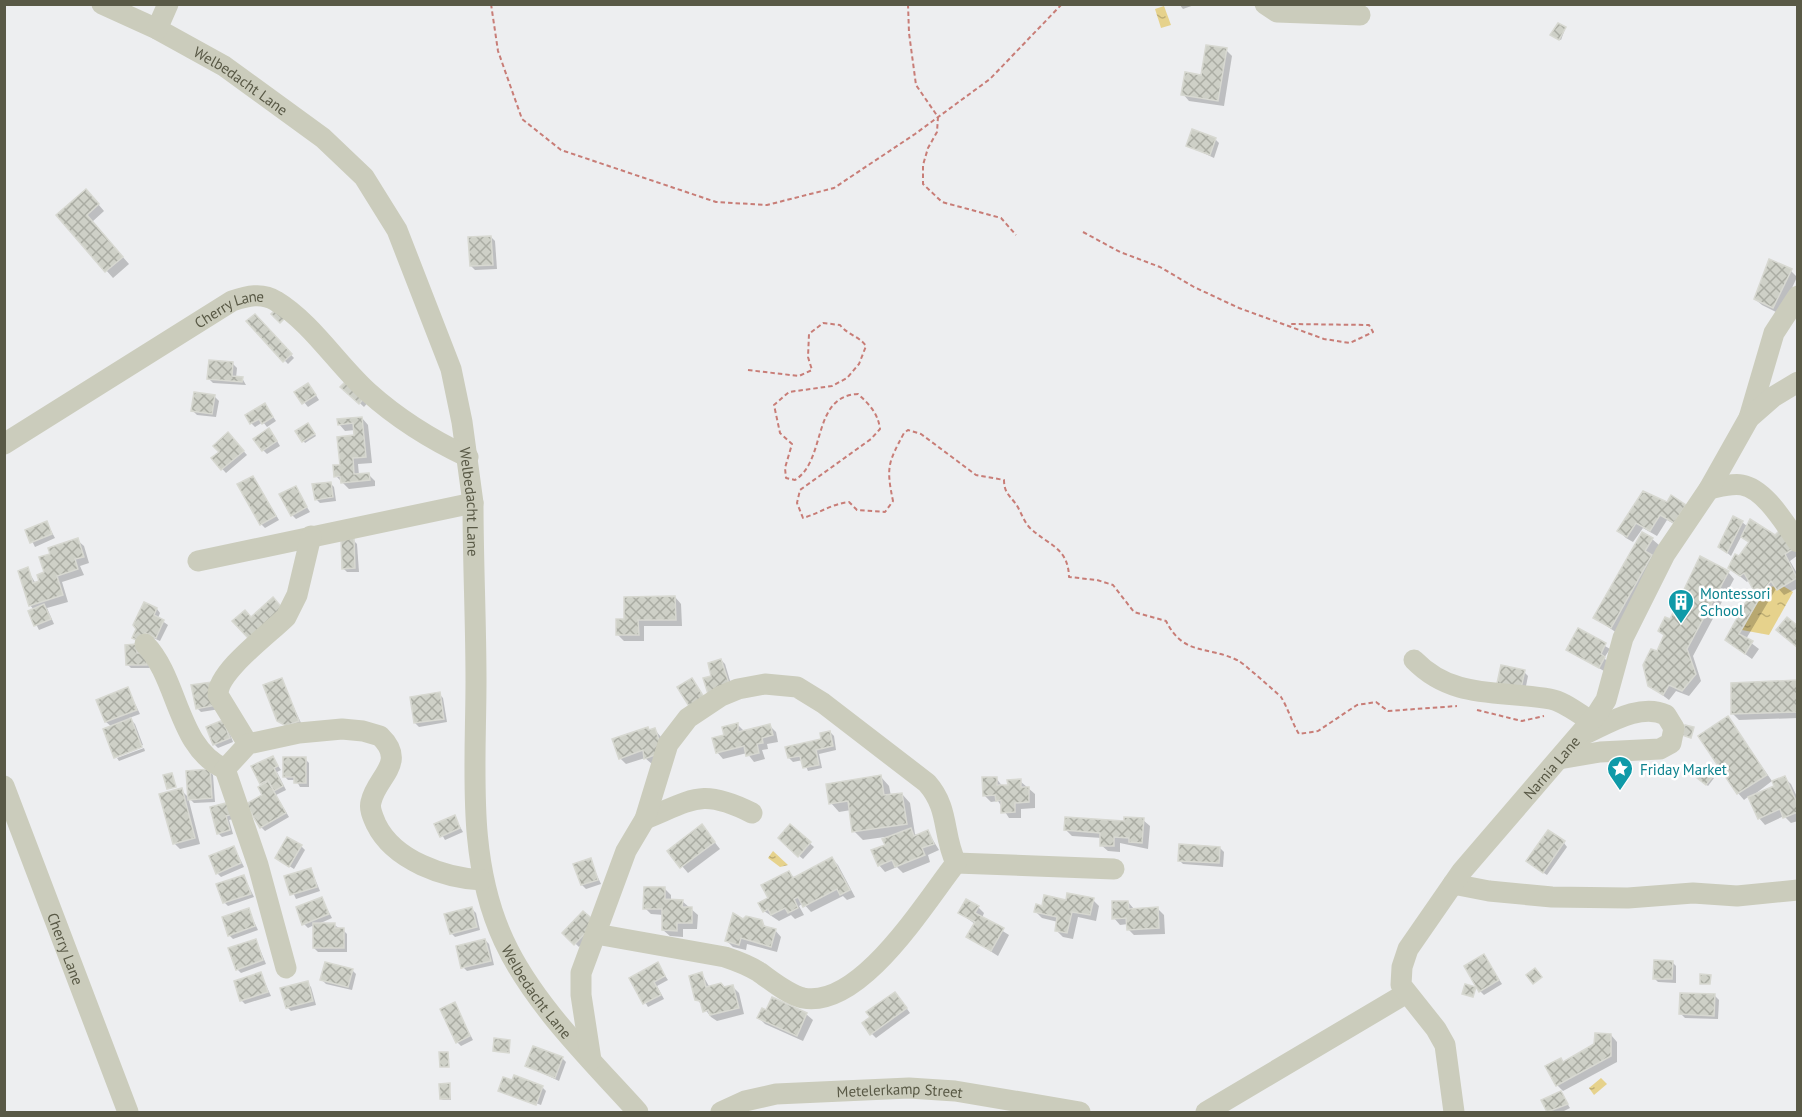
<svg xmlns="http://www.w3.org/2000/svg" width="1802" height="1117" font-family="'PT Sans',sans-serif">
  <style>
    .water { fill: url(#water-ripples) }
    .shadow { fill: #0003 }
    .building { fill: url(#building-cross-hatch); stroke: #d7d8d1; stroke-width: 1.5 }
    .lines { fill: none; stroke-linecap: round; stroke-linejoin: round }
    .path { stroke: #c87d77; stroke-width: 2; stroke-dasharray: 4.5 3; stroke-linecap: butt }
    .minor { stroke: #cbccbc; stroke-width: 21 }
    .labels { text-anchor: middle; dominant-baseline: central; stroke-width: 5; stroke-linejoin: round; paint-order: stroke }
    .street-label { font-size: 15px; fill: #595946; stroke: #fff }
    .culture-label { font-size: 15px; fill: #0d838f; stroke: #fff; text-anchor: start }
  </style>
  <defs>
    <pattern id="water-ripples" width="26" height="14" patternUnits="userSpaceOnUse" patternTransform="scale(1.5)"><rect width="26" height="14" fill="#e6d28c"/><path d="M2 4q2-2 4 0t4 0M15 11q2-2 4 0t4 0" fill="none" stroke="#bdad74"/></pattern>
    <pattern id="building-cross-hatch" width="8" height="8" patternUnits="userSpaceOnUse" patternTransform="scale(1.5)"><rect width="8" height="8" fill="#ced0c7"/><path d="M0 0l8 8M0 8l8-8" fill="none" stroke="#aaaca3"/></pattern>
  </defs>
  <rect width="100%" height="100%" fill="#edeef0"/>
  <!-- water -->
  <g class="water">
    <polygon points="1164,6 1171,25 1161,28 1155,9"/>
    <polygon points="1783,586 1793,592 1769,635 1742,630 1766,587"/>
    <polygon points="773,851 788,865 780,867 768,858"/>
    <polygon points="1601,1078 1607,1084 1594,1095 1589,1088"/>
  </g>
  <!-- shadow -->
  <g class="shadow">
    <polygon points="1179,4 1197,4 1183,9"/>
    <polygon points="1565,29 1561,40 1554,36"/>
    <polygon points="1226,50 1232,56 1224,106 1189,101 1183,94"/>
    <polygon points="1215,139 1219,143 1214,158 1187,145"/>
    <polygon points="92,197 104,211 92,222 129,264 113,278 58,215"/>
    <polygon points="491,237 495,241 497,269 475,270 471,266"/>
    <polygon points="1791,271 1797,277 1780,314 1762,305 1755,299"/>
    <polygon points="255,316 294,358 288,364 248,322"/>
    <polygon points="233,364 237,368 236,378 242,378 246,385 213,383 209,379"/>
    <polygon points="343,387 369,401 364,407"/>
    <polygon points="312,389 319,400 308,407 296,392"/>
    <polygon points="215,397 219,401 216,417 197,415 193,411"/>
    <polygon points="265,405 276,421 267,427 263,422 255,427 251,423"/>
    <polygon points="362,418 368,425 372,463 358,464 359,475 368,474 375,481 375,486 349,489 336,476 355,437 355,430 345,431 339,424"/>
    <polygon points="310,426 316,436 305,443 297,431"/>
    <polygon points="228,434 247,455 226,473 213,459 221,452"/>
    <polygon points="273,434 280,446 267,454 263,450"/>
    <polygon points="253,477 279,520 265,528 261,524"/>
    <polygon points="330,483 334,487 336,501 320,503 316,499"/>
    <polygon points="295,488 310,512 296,519 292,515"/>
    <polygon points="1644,493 1681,528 1667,520 1657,536 1643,528 1633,542 1626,538 1619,531"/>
    <polygon points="1742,522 1748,527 1776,537 1788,537 1798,555 1790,561 1798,575 1798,588 1784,595 1777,587 1746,639 1759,649 1752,659 1734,646 1754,588 1749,580 1747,582 1730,568 1750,543 1742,535 1731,556 1720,547"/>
    <polygon points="47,523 55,538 35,547 27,531"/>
    <polygon points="1652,539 1659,545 1617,633 1595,618"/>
    <polygon points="77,540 84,546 89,563 80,566 84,575 62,582 68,602 47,608 54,624 39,630 30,612 34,610 30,605 27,569 36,584 41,582 51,555"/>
    <polygon points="353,540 357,544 359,572 347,572 343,568"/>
    <polygon points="1728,572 1734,579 1693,656 1701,681 1689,696 1676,691 1669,700 1649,685 1657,653 1671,621"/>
    <polygon points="675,597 681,604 682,626 644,626 644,641 624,641 618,635 625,620"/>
    <polygon points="145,604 157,609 160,613 158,618 168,625 160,641 149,636 138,642"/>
    <polygon points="1578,630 1610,649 1604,658 1608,662 1604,671 1568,650"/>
    <polygon points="136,646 150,668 131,668 127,664"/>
    <polygon points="721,660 725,664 734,694 713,677"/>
    <polygon points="1524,672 1528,676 1524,696 1502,692"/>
    <polygon points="281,680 302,725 291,729 279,720"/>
    <polygon points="1798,681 1798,718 1739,720 1733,714"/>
    <polygon points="211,683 220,709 201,712 197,708"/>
    <polygon points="128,689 140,714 129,718 135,724 143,745 115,756 112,727 106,722 98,701"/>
    <polygon points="439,694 443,698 447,722 419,727 415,723"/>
    <polygon points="1728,718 1772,781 1751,797 1776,786 1784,778 1791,784 1798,799 1798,821 1791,823 1784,816 1765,825 1759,818 1749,796 1744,800 1738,793"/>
    <polygon points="738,725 745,732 770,726 776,732 778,742 767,744 768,749 762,750 765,759 754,762 747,753 723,759 717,752 726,736"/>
    <polygon points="227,726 233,742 218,748 214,744"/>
    <polygon points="648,728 651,732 655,730 661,737 652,764 645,758 626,764 620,758"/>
    <polygon points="830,732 834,736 836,750 819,754 822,768 808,771 803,760 793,762 789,758 823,741"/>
    <polygon points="144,748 145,751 119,761 117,758"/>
    <polygon points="272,757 281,770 277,772 286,790 276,795 289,817 265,831 261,827 263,785 261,783"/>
    <polygon points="305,759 309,763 309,787 300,787 296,780 288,780 284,776"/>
    <polygon points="209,771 213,775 215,802 194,803 188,797 200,844 180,849 174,843 181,790 190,799"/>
    <polygon points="1705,771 1714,778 1708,786 1699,778"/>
    <polygon points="881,777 889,786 891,796 902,794 910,803 915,834 917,836 928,832 939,850 928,855 930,862 903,873 897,867 885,872 879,865 892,836 863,840 854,831 851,810 839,812 831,803"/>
    <polygon points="996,778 1003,787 1020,781 1035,794 1035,808 1021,809 1021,818 1009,818 998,801 991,802 984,795"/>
    <polygon points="229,803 236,818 229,820 233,834 222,837 218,833"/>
    <polygon points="454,816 463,832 445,840 436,824"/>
    <polygon points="1143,820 1150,826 1148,849 1120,843 1120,852 1108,851 1101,845 1102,838 1072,836 1066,830"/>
    <polygon points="702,826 720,849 688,873 669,851"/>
    <polygon points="790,826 814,847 803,859 783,842"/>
    <polygon points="1564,843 1567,847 1547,875 1532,865"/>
    <polygon points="301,846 305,850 294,869 277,858"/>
    <polygon points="234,847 244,867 221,877 217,873"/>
    <polygon points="1220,848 1224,852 1223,867 1183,864 1179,860"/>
    <polygon points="832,859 838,865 855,897 847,900 843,896 811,912 803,903 799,906 804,915 795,919 791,915 779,921 764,911 760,904 770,899 789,873 795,878"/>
    <polygon points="590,860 601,884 586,889 582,885"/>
    <polygon points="311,869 320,891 296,899 286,877"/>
    <polygon points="244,877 254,897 228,906 224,902"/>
    <polygon points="665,889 671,895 671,901 682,901 698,915 697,929 683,929 683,937 670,936 663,930 664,915 651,914 645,908"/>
    <polygon points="322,899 332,918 316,925 334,925 343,930 347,934 347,952 318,952 314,948 314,925 308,928 304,924"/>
    <polygon points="1093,900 1099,906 1096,921 1078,917 1073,939 1063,937 1056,930 1058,922 1042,918 1036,912 1067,902"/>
    <polygon points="1128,902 1134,909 1158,909 1164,915 1165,934 1134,935 1128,929 1128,924 1120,925 1114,918"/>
    <polygon points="978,907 984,913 982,918 1009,935 998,956 968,937 975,924 960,913"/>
    <polygon points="248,909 258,930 233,939 229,935"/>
    <polygon points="472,909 476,913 480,930 455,937 451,933"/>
    <polygon points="743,921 761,922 768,929 775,930 781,937 777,952 747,944 746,950 733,947 727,941"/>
    <polygon points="599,927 579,947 564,933"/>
    <polygon points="256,940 266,964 241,973 237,969"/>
    <polygon points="485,940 489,944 494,965 467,971 463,967"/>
    <polygon points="1484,956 1502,984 1484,995 1480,991"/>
    <polygon points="1672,962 1676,966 1676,983 1658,982 1654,978"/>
    <polygon points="657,964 668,980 657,986 664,999 648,1007 631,978"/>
    <polygon points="352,970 356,974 352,990 326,984 322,980"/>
    <polygon points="261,974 271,996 245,1004 241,1000"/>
    <polygon points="702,974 710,988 733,987 739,993 744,1014 717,1021 711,1017 697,999"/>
    <polygon points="307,983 311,987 316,1005 291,1011 287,1007"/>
    <polygon points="1715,996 1719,1000 1718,1019 1685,1018 1681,1014"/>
    <polygon points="899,998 910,1013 876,1038 872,1034"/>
    <polygon points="454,1004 473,1040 461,1046 457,1042"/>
    <polygon points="806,1014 813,1020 803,1041 765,1024 759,1018"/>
    <polygon points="1611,1035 1617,1042 1617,1062 1563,1091 1557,1085 1564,1063"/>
    <polygon points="510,1041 510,1053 495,1050"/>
    <polygon points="562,1058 566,1062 559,1081 527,1066"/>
    <polygon points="513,1082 542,1087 546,1091 541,1105 500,1090"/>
    <polygon points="449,1085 451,1100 443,1100 441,1099"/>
    <polygon points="1560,1092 1570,1108 1562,1112 1549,1112 1543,1101"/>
  </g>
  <!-- building -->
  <g class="building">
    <polygon points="1558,23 1566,27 1559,40 1550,35"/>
    <polygon points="1206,45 1227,48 1218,101 1181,95 1185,72 1201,75"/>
    <polygon points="1192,129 1216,138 1210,155 1186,146"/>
    <polygon points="86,189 99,204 87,215 123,257 105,272 56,215"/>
    <polygon points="491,236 493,265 470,266 468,237"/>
    <polygon points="1769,259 1792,269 1773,308 1754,299"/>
    <polygon points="278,307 287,316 280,323 271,314"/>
    <polygon points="255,314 292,354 283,362 246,321"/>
    <polygon points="209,360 233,362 232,376 243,377 242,382 207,379"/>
    <polygon points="348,379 366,396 359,404 340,387"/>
    <polygon points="308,383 316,395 302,404 294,392"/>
    <polygon points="194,392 215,395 212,414 191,411"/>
    <polygon points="265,403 273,417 262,424 259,419 250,424 245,415"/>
    <polygon points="362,417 366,457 353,458 354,474 369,473 370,480 341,483 340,476 334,477 333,465 340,465 337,437 354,435 353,423 338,425 337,419"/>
    <polygon points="308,423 315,434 302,442 295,431"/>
    <polygon points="269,428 277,441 262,451 253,439"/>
    <polygon points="228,432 244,451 221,470 211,458 219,452 213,446"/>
    <polygon points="253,476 276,516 260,525 237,484"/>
    <polygon points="331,482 333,497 315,500 312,484"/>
    <polygon points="296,486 307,507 291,516 279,494"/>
    <polygon points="1643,491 1667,502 1671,495 1686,505 1674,523 1660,515 1650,531 1636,523 1627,537 1617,531"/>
    <polygon points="1733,516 1743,521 1727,553 1718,547"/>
    <polygon points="1750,519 1775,535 1781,529 1793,549 1785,554 1797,578 1777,590 1771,581 1766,587 1739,634 1753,641 1745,654 1725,640 1753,589 1744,573 1740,576 1728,568 1735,554 1739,556 1749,542 1741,537"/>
    <polygon points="47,521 52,534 30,543 25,530"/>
    <polygon points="1642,532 1653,538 1645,551 1652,555 1611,628 1593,618"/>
    <polygon points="78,538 84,557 75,559 78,569 57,576 63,595 29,606 18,571 28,567 33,583 39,581 37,575 44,572 39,557 50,554 48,548"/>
    <polygon points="354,538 355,568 342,569 341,539"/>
    <polygon points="1700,556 1729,571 1687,649 1696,674 1682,691 1669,685 1663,695 1648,686 1643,665 1651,649 1657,651 1664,635 1658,631 1665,617 1670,619"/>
    <polygon points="675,596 676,620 638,620 639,635 616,635 616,619 624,619 624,597"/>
    <polygon points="273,597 283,609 249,639 232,621 245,610 251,617"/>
    <polygon points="144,602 157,608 154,615 164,620 156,638 145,633 141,642 132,638 136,629 133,625"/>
    <polygon points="44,604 51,619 34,626 28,611"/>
    <polygon points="1787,617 1798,626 1798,648 1776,630"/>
    <polygon points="1578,628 1606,643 1601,654 1605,657 1599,668 1566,650"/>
    <polygon points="137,644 137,653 147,653 147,665 126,665 125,645"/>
    <polygon points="721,659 731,690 709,697 703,678 711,676 708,663"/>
    <polygon points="1501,665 1525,670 1520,693 1496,688"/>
    <polygon points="282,678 299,721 286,726 277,721 263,685"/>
    <polygon points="692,678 707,702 692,711 677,687"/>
    <polygon points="1798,680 1798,712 1731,714 1731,683"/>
    <polygon points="212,682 217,705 196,709 191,685"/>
    <polygon points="128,687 137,710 105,722 96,700"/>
    <polygon points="440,692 444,719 414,723 410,697"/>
    <polygon points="1728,716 1767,775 1737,794 1698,736"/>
    <polygon points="131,718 142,747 114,758 103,729"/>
    <polygon points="223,720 230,738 213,745 206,727"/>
    <polygon points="738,723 738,732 770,724 773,735 762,738 763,743 757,744 759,753 746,756 744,746 716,753 712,738 724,735 722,727"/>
    <polygon points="1685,725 1694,727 1691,738 1682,735"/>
    <polygon points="648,727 649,730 655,728 663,752 644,759 643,750 619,759 612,739"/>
    <polygon points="830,731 833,746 816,750 819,765 803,768 800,756 788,758 785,747 821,739 820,733"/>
    <polygon points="273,756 278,766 274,768 283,786 274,791 268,780 260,784 251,766"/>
    <polygon points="283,757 306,757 306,783 294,783 294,777 283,777"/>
    <polygon points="210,769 212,798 188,800 186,771"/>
    <polygon points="1705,769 1713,776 1706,785 1697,778"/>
    <polygon points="172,773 176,787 167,789 163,775"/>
    <polygon points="881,775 884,795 902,793 907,824 852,832 848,801 829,804 826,784"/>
    <polygon points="1785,776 1798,805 1798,812 1783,818 1780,809 1758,819 1748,797 1774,786 1772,781"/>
    <polygon points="982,777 997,777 997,785 1008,785 1007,780 1021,779 1021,787 1029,787 1029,802 1015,803 1015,812 1001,813 1001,800 996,801 995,795 983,796"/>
    <polygon points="268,781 286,813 260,828 246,804 262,795 258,787"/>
    <polygon points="182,788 195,838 173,844 159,794"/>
    <polygon points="230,802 233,814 226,816 230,830 217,834 210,807"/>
    <polygon points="455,815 460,828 440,837 434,824"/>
    <polygon points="1065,817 1124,821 1124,817 1144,818 1142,843 1129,842 1129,838 1114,837 1114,846 1100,846 1100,833 1064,830"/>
    <polygon points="702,824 715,842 680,868 667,851"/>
    <polygon points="790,824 811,842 798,857 778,838"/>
    <polygon points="911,828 914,836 928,830 934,844 922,848 925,855 895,867 892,860 878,866 871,850 885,845 882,839"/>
    <polygon points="1548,830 1565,841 1543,873 1526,861"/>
    <polygon points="287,837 302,845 289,867 275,858"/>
    <polygon points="1179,844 1220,847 1219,863 1178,861"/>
    <polygon points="234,846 241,863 216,874 209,856"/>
    <polygon points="832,857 850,890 840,895 837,889 803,907 798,897 794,899 798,908 788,913 785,908 771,915 768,909 763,912 758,903 768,898 761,885 789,871 793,878"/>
    <polygon points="591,858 598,880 581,885 573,864"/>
    <polygon points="311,868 317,887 290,895 284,876"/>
    <polygon points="244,875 251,894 223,903 216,884"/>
    <polygon points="644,887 665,887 665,899 683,900 682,907 692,907 692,923 677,923 677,931 662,930 662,909 643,909"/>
    <polygon points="1067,893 1094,898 1090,915 1072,912 1067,933 1055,931 1057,917 1034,912 1036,904 1042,906 1044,895 1066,900"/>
    <polygon points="322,897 329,914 302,925 296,907"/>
    <polygon points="966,899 979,906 975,913 1004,928 991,951 966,937 975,922 958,913"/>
    <polygon points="1112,901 1128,901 1129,909 1158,907 1159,928 1127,930 1126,918 1112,919"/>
    <polygon points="472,907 477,927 450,934 444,914"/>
    <polygon points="249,908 255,926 228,936 222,917"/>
    <polygon points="583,911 596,922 574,945 562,933"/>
    <polygon points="733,913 743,919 746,916 762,920 764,926 776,929 771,947 741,938 739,945 725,941"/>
    <polygon points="313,923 335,923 335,928 344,928 344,948 313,948"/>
    <polygon points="256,939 263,960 236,970 228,948"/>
    <polygon points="485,939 491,961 461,968 456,946"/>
    <polygon points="1484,954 1499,980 1479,992 1464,966"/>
    <polygon points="1654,960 1673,961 1672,979 1653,979"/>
    <polygon points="325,962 353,969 348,987 320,980"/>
    <polygon points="658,962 665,976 654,982 661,995 643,1004 629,978"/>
    <polygon points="1535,968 1542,977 1533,984 1526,975"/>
    <polygon points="261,972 268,992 240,1001 234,981"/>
    <polygon points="702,972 706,987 721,983 724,987 733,985 739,1008 710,1015 708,1010 703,1012 700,1001 695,1000 689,976"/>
    <polygon points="1700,974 1711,975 1710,984 1700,984"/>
    <polygon points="308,981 313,1001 286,1008 280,988"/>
    <polygon points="1465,984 1476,987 1473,997 1462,994"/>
    <polygon points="895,992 907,1008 870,1035 862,1023 870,1017 866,1012"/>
    <polygon points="1680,993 1715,994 1714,1016 1679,1014"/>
    <polygon points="772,997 807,1013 797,1036 757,1018 762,1008 766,1010"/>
    <polygon points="455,1002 470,1036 456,1043 440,1009"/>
    <polygon points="1595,1033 1611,1034 1611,1056 1556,1086 1545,1066 1561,1058 1563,1062 1594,1044"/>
    <polygon points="494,1038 510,1040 509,1053 493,1051"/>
    <polygon points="533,1046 563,1057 555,1078 525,1066"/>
    <polygon points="439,1052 448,1052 449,1067 440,1067"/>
    <polygon points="514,1075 543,1086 536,1105 498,1091 503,1077 512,1080"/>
    <polygon points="450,1083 450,1099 440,1099 439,1084"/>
    <polygon points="1561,1091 1568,1104 1547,1112 1541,1100"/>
  </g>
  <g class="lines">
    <!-- path -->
    <g class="path">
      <polyline points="491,4 498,51 522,119 561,150 716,202 767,205 834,188 915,134 990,79 1062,4"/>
      <polyline points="908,4 909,33 916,85 938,117 937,132 928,148 923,165 923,184 942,202 1001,218 1016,235"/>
      <polyline points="1083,232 1120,252 1160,267 1194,287 1239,308 1324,339 1350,343 1373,332 1369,325 1289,324"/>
      <path d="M 748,370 L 799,376 L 812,370 L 808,357 L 809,334 L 823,323 L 840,325 C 848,335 859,336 866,346 L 859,364 L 847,378 L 832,386 L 789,392 L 774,405 L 780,433 L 792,444 L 785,468 L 786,478 L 795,480 C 827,460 811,396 858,394 C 869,404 878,413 880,429 L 871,439 L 800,490 L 797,503 L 803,518 C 820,513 831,504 849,502 L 857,510 L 885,512 L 893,501 C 886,467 888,463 904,433 L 908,430 L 921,434 L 976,475 L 1004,480 C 1004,492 1009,495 1016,504 C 1021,512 1024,522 1030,528 C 1049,546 1068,547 1069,577 L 1097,580 L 1113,585 L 1134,612 L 1166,621 C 1184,657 1208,645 1239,661 C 1243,663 1278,694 1281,697 C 1288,708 1292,723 1299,734 L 1318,731 L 1357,705 L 1376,702 L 1388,711 L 1457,706"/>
      <polyline points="1477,710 1522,721 1544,716"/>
    </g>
    <!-- minor -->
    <g class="minor">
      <path id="s1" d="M 102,4 L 157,29 L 224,66 L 323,138 L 364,177 L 397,230 L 451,369 L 462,422 L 473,503 C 473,562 476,621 476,681 C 476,768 466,860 504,941 C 533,1004 592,1061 638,1112"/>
      <polyline points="1265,4 1277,12 1360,15"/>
      <polyline points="157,29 168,4"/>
      <polyline points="1749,418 1774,333 1798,296"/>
      <path id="s2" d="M 4,444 L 232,301 C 247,296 262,292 276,301 C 312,323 337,364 368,392 C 398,419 432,440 468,457"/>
      <path d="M 1709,489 C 1719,487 1731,483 1742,485 C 1765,489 1785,524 1798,542"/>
      <polyline points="198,561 473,503"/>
      <path d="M 145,644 C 179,679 177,748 225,769"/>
      <path d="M 1414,660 C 1453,700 1499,690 1550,699 C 1563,701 1579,714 1591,721"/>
      <path d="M 248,744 L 218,695 C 217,672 269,634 286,617 L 297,595 L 311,536"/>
      <path d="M 1559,759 L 1600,752 L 1660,749 L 1671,743 L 1674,728 L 1666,715 C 1640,702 1606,725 1583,735"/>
      <path id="s3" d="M 4,786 L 128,1112"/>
      <path d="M 645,819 C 694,799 702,788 752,813"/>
      <polyline points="956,863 1114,869"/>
      <polyline points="1453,884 1489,891 1552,897 1628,898 1693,893 1737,896 1798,890"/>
      <path d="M 286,968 L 258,865 L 225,769 L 248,744 L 299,733 L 342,729 L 363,731 L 380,736 C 408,763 376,777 371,802 C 369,809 373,817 376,824 C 394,861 445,878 482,880"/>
      <path d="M 591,1060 L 581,995 L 581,973 L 626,851 L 645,819 L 668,744 L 688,718 L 721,696 L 738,689 L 765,684 L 797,687 L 823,703 L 927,783 C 950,809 942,834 956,863 C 925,902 861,1009 803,998 C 787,994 772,981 759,972 C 748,965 737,961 725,957 L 596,934"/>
      <path id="s4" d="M 721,1112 L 745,1101 L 776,1094 L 909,1088 L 955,1091 L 1080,1112"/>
      <polyline points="1206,1112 1405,994"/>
      <path id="s5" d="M 1454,1112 L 1445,1045 L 1436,1029 L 1401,985 L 1402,967 L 1408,949 L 1462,871 L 1597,714 L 1606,700 L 1623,638 L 1665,554 L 1709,489 L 1749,418 L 1773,397 L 1798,382"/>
    </g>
  </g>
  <!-- icons -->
  <defs>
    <symbol id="building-pin" viewBox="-11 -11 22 30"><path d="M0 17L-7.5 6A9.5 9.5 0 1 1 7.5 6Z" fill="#0f9aa8" stroke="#fff"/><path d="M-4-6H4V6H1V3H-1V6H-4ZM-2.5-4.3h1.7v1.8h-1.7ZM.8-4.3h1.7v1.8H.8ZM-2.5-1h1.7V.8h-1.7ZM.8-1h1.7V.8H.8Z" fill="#fff"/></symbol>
    <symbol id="sight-pin" viewBox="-11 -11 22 30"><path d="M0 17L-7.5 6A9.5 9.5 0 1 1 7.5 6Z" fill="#0f9aa8" stroke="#fff"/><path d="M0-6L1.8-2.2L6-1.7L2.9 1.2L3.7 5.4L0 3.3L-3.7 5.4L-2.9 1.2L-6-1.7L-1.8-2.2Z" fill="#fff"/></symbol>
  </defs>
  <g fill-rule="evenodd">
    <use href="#building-pin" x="1666" y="587" width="30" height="40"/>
    <use href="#sight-pin" x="1605" y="754" width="30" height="40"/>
  </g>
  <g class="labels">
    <!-- street labels -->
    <g class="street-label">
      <text stroke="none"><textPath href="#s1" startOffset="159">Welbedacht Lane</textPath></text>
      <text stroke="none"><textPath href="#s2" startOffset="264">Cherry Lane</textPath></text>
      <text stroke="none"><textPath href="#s1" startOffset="662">Welbedacht Lane</textPath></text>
      <text stroke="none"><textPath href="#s5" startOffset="411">Narnia Lane</textPath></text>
      <text stroke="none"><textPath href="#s3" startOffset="174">Cherry Lane</textPath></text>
      <text stroke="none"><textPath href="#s1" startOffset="1166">Welbedacht Lane</textPath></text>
      <text stroke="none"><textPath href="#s4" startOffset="182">Metelerkamp Street</textPath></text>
    </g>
    <!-- culture labels -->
    <g class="culture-label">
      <text x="1700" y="593">Montessori<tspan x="1700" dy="17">School</tspan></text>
      <text x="1640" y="769">Friday Market</text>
    </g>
  </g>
  <!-- border -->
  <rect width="1802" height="1117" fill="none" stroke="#595946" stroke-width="12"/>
</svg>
